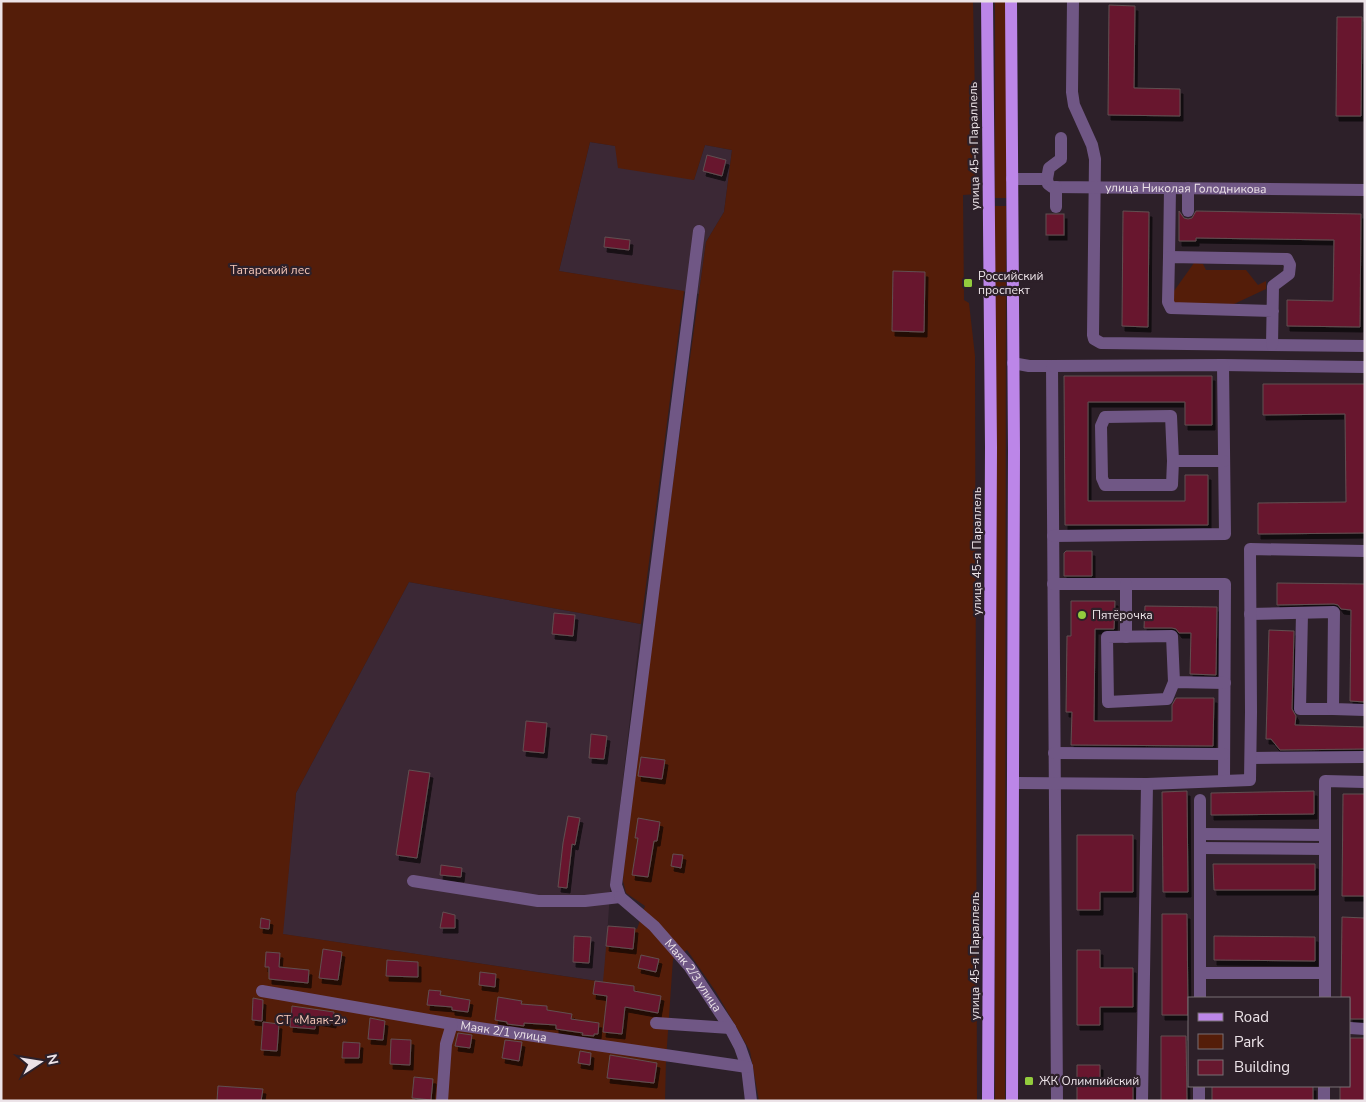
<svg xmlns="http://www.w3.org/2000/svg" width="1366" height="1102" font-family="'Nunito Sans',sans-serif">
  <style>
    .built { fill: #3b2835 }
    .green { fill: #541d09; fill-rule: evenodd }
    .building { fill: #68182f; stroke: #614f51; filter: url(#shadow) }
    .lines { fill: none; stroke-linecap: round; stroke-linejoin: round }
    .minor { stroke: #705785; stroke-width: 12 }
    .major { stroke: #bc86e8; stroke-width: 12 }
    .poi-dot { fill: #93cc3d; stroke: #2d2029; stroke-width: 2 }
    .labels { text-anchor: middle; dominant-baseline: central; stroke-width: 4.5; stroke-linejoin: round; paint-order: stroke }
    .street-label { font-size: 12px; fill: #ece3e8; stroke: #2d2029 }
    .park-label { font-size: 12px; fill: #f7c8b9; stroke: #2d2029 }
    .poi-label { font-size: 12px; fill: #ece3e8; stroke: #2d2029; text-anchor: start }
  </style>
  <defs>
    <filter id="shadow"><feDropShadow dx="3" dy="5" stdDeviation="0" flood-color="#0009"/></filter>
  </defs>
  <rect width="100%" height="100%" fill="#2d2029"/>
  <!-- built -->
  <g class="built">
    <polygon points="590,142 616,146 694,180 705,145 732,150 724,212 706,242 699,294 559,271"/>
    <polygon points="409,582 641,624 610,892 604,982 282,934 296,793"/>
  </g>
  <!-- green -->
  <g class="green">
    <path d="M 1,1 L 973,1 L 977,194 L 963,195 L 964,300 L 969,303 L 975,356 L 977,1101 L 759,1101 L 750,1051 L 716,992 L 687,950 L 673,959 L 666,1060 L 665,1101 L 1,1101 ZM 590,142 L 615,146 L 618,168 L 694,180 L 705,145 L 732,150 L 724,212 L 706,242 L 663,555 L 626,837 L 623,881 L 626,893 L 645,906 L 637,929 L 608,926 L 603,982 L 283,934 L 296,793 L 409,582 L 641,624 L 684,291 L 559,271 Z"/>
    <rect x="995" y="1" width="11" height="197"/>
    <polygon points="995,206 1006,206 1005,1101 995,1101"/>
    <polygon points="1194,263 1203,264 1206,270 1246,270 1258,285 1266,281 1266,289 1234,304 1174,303 1174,291"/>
  </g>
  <!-- building -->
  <g class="building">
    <polygon points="1109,5 1135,6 1134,88 1180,89 1180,116 1108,115"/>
    <polygon points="1337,17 1362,17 1361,116 1336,116"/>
    <polygon points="707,155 726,160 722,176 703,171"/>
    <polygon points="1123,211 1149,212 1148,327 1122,326"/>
    <polygon points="1179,211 1184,218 1188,219 1192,218 1196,211 1361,214 1360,327 1287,326 1287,300 1333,301 1334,240 1196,238 1196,241 1179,241"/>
    <rect x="1046" y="214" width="18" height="21"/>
    <polygon points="605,237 630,240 629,250 604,247"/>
    <polygon points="893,271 925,272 924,332 892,331"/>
    <polygon points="1064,376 1212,376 1212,425 1185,425 1185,402 1088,402 1088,501 1185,501 1185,475 1208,475 1208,525 1065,525"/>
    <polygon points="1263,384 1365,384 1365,533 1258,534 1258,503 1346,502 1345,414 1263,415"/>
    <polygon points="1066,551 1092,551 1092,576 1064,576 1064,553"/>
    <polygon points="1277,583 1365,584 1365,702 1350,701 1351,610 1341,609 1338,605 1334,604 1277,605"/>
    <polygon points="1071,601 1115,601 1114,629 1095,629 1094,721 1172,721 1172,705 1176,698 1214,698 1213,746 1071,745 1072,712 1066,712 1067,636 1071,636"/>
    <polygon points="1145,606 1217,607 1216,675 1190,674 1191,633 1179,633 1176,629 1172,628 1144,628"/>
    <polygon points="554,613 575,615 573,636 552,634"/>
    <polygon points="1269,630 1294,631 1292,709 1296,716 1295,725 1365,727 1365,749 1280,750 1271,739 1266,739"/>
    <polygon points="526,721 547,723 544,753 523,751"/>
    <polygon points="591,734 607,736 604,759 589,758"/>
    <polygon points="641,757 665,760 662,779 638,776"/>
    <polygon points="409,770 430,773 417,858 396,855"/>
    <polygon points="1187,791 1188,892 1163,892 1162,792"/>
    <polygon points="1314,791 1314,814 1211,815 1211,793"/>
    <polygon points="1343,794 1365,794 1365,896 1342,896"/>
    <polygon points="568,816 580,818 575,845 572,844 567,888 558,887 563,843"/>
    <polygon points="638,818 660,822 657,841 654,841 648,877 632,875 638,838 635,838"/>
    <polygon points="1077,835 1133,835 1133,892 1100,892 1100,910 1077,910"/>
    <polygon points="673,854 683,855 681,868 671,866"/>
    <polygon points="1213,864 1315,864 1315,890 1214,890"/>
    <polygon points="441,865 462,868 461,877 440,875"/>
    <polygon points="443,912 455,915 455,928 440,928"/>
    <polygon points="1162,914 1187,914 1188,1015 1162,1015"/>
    <polygon points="1342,917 1365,918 1365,1019 1350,1019 1350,998 1341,998"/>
    <polygon points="261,918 270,920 269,929 260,928"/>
    <polygon points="608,926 635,928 633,949 606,946"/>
    <polygon points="574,936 591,937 589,963 573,962"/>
    <polygon points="1214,936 1315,937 1315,961 1214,960"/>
    <polygon points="323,949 342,952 338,980 319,978"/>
    <polygon points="1077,950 1100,950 1100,968 1133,968 1133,1007 1100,1007 1100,1025 1077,1025"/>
    <polygon points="266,952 280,953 279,967 309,970 308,983 269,979 269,967 265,967"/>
    <polygon points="641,955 659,959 656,972 638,968"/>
    <polygon points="387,960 418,962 418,977 386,976"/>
    <polygon points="480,972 496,974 495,987 479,985"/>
    <polygon points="595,981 634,986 634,991 661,996 658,1013 625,1007 622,1034 603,1032 607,996 593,994"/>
    <polygon points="429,990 441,991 440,995 470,1000 468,1012 452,1010 452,1007 427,1005"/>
    <polygon points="498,997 522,1001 521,1004 547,1006 547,1010 572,1014 571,1019 599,1023 598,1034 594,1034 594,1036 582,1035 583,1033 556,1029 556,1025 524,1023 524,1026 507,1024 507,1022 495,1020"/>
    <polygon points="253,998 263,1000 262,1021 252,1020"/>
    <polygon points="292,1006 334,1012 333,1023 316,1020 315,1029 290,1027"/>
    <polygon points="370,1018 385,1021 383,1040 368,1039"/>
    <polygon points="263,1022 279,1024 277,1051 261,1050"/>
    <polygon points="458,1033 472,1035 470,1048 455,1046"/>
    <polygon points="1161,1036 1186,1036 1187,1101 1161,1101"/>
    <polygon points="1350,1038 1365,1038 1365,1101 1340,1101 1340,1086 1350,1086"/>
    <polygon points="391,1039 411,1040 410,1065 390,1064"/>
    <polygon points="505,1040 522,1042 519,1061 502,1058"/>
    <polygon points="343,1042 360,1043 359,1058 342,1058"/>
    <polygon points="580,1051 591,1053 590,1065 578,1063"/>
    <polygon points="610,1055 657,1063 654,1083 607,1078"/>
    <polygon points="1077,1065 1100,1065 1100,1083 1133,1083 1133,1101 1077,1101"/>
    <polygon points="414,1077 433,1079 431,1100 412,1098"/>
    <polygon points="218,1086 263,1089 261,1101 217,1101"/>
    <rect x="1212" y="1086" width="101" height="15"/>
  </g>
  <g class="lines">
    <!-- minor -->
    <g class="minor">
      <polyline points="1073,1 1072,92 1074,105 1092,145 1095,159 1093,335 1094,339 1101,343 1365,346"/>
      <path id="s1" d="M 1012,179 L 1047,179 L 1048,184 L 1052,187 L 1365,190"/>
      <polyline points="1047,179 1049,168 1061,159 1061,138"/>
      <polyline points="1056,207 1056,187"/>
      <polyline points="1188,211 1188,188"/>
      <polyline points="1169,257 1170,188"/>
      <polyline points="1272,345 1273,286 1289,274 1290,265 1287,259 1169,257 1168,302 1171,308 1273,311"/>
      <polyline points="1013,363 1029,366 1052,366 1057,1101"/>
      <polyline points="1223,365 1365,367"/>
      <polyline points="1052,366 1223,365 1225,534 1053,536"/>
      <polyline points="1173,461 1171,416 1105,417 1101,426 1102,478 1105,485 1172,485 1173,461 1224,461"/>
      <polyline points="1053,584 1225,584 1224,781"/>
      <polyline points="1302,613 1300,709 1333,709"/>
      <polyline points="1250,614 1334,612 1333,709 1365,710"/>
      <polyline points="1126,637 1126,584"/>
      <polyline points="1174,682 1167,699 1108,702 1107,637 1172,636 1174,682 1225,683"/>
      <polyline points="1054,753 1224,754"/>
      <polyline points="1251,758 1365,757"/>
      <polyline points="1013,783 1147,784 1250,780 1251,712 1250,549 1365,551"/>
      <polyline points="1200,834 1325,835"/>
      <polyline points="1201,848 1325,849"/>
      <polyline points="413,881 538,901 585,901 620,897"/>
      <polyline points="620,897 616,885 699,231"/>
      <path id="s2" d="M 620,897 L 654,926 L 689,966 L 730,1028 L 740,1047 L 747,1067 L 751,1101"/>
      <polyline points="1200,973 1325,973"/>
      <path id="s3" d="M 262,991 L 452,1024 L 747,1067"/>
      <polyline points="1200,998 1200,800"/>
      <polyline points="1325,998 1325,781 1365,782"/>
      <polyline points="656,1023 730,1028"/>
      <polyline points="1350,1028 1365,1029"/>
      <polyline points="442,1101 446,1044 452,1024"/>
      <polyline points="1142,1101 1147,784"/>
      <polyline points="1199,1101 1199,1086"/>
      <polyline points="1324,1101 1324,1086"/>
    </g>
    <!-- major -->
    <g class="major">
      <polyline points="987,1 991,447 988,1101"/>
      <polyline points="1011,1 1014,450 1012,1101"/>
    </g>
  </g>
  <!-- markers -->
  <g class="poi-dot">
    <rect x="963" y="278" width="10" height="10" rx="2.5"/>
    <circle cx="1082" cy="615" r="5"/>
    <rect x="1024" y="1076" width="10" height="10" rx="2.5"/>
  </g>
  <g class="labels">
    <!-- street labels -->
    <g class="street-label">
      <text transform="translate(974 146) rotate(-91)">улица 45-я Параллель</text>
      <text stroke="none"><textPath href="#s1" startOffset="179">улица Николая Голодникова</textPath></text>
      <text transform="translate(977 551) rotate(-90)">улица 45-я Параллель</text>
      <text transform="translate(975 956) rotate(-90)">улица 45-я Параллель</text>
      <text stroke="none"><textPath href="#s2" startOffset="108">Маяк 2/3 улица</textPath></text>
      <text stroke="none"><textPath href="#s3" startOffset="245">Маяк 2/1 улица</textPath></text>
    </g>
    <!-- park labels -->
    <g class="park-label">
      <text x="270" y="270">Татарский лес</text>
      <text x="311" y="1020">СТ «Маяк-2»</text>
    </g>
    <!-- poi labels -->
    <g class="poi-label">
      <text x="978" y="276">Российский<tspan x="978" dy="14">проспект</tspan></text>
      <text x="1092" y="615">Пятёрочка</text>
      <text x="1039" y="1081">ЖК Олимпийский</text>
    </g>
  </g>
  <!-- border -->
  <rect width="1366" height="1102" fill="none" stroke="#ece3e8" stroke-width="5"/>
  <!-- legend -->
  <rect x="1188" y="997" width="162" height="90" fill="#2d2029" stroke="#796e75"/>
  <rect x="1198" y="1013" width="25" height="8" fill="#bc86e8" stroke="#796e75"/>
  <text x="1234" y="1022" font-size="15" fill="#ece3e8">Road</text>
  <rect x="1198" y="1034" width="25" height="15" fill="#541d09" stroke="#796e75"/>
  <text x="1234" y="1047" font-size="15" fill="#ece3e8">Park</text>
  <rect x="1198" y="1060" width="25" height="15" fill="#68182f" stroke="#796e75"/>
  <text x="1234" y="1072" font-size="15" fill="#ece3e8">Building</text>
  <!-- north arrow -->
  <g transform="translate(40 1062) rotate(78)" stroke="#2d2029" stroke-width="4" paint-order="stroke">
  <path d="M0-4L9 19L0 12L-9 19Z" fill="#ece3e8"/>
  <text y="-8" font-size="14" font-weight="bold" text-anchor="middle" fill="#ece3e8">N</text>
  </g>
</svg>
